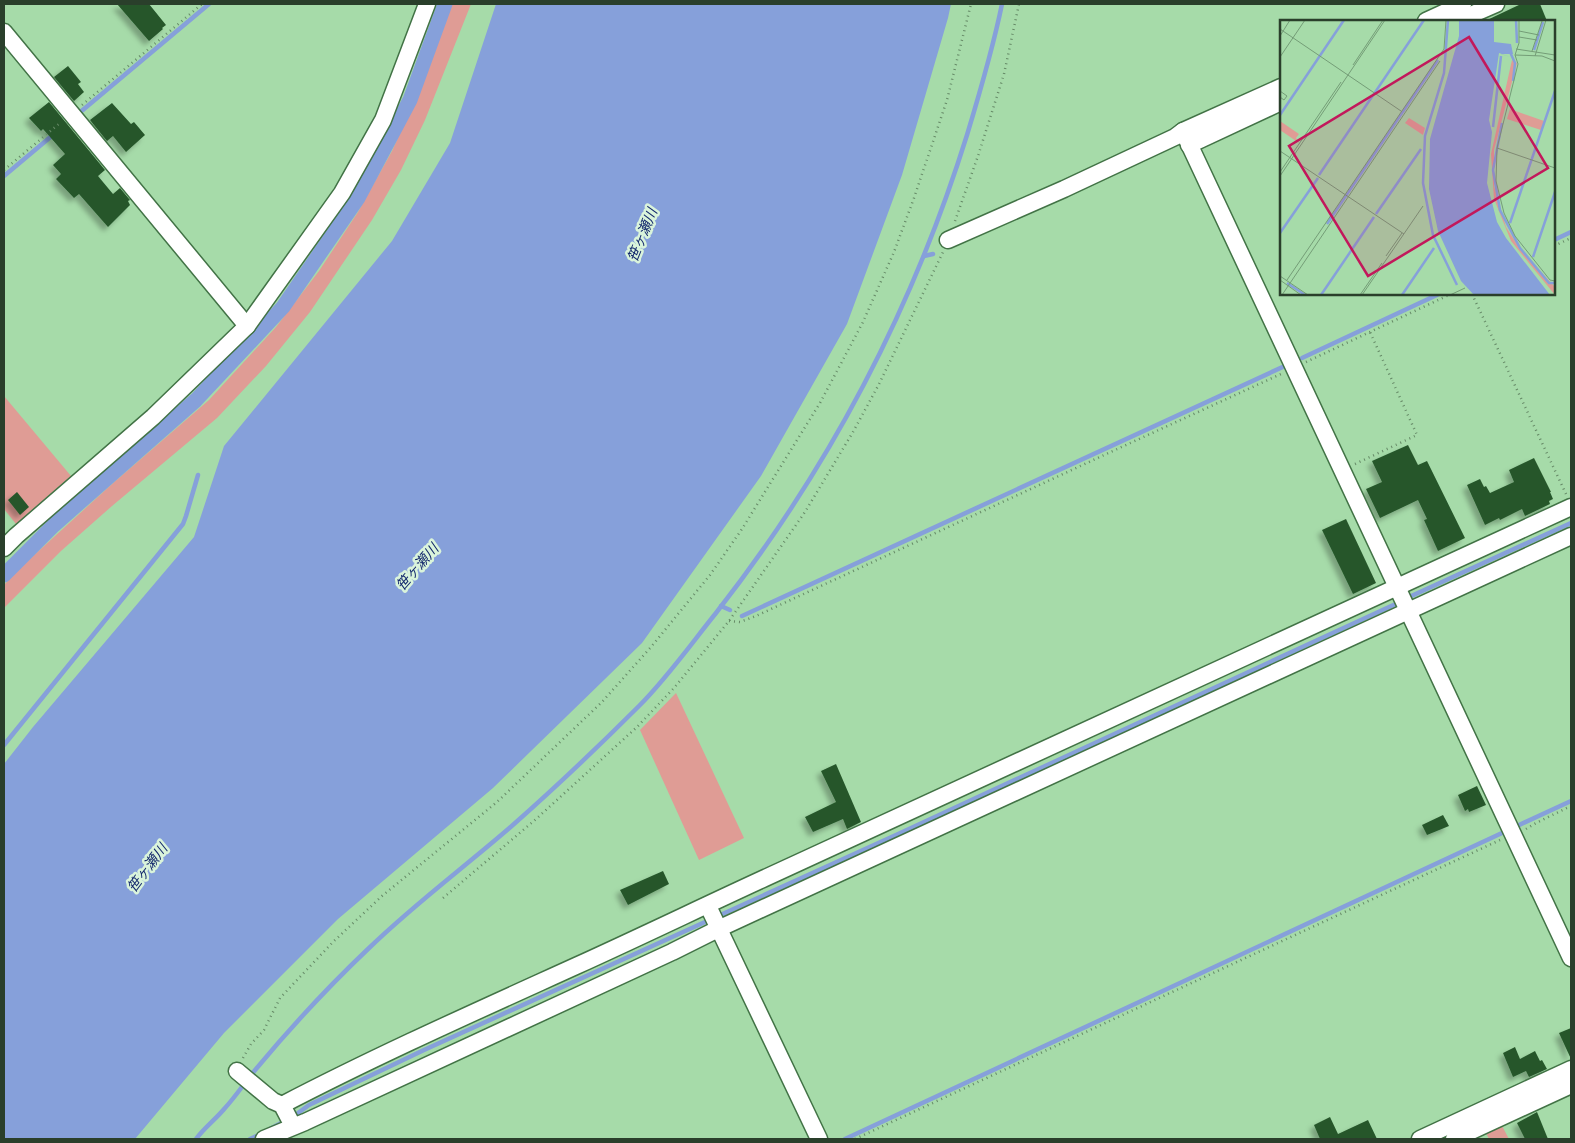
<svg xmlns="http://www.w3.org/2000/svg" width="1575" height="1143" font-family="Mulish,'Noto Sans JP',sans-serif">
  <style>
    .green { fill: #df9c95 }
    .water { fill: #86a0da }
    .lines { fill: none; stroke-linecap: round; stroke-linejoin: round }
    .stream { stroke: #86a0da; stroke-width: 4.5 }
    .canal { stroke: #86a0da; stroke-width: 15 }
    .building { fill: #26572b; filter: url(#shadow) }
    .minor-casing { stroke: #427346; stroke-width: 19 }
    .path { stroke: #668a67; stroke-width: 2.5; stroke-dasharray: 1 4; stroke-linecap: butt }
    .minor { stroke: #fff; stroke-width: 16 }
    .labels { text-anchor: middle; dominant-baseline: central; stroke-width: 5; stroke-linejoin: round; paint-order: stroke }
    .water-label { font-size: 14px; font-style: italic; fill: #13286c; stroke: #daf4db }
    .inset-river { fill: none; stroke: #86a0da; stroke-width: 2.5 }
    .inset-road { fill: none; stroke: #749d77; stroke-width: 1 }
    .view { fill: #c2185b; fill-opacity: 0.15; stroke: #c2185b; stroke-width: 2.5 }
    .inset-edge { fill: none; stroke: #2a3f2b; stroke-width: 2.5 }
  </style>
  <defs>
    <filter id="shadow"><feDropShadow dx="-4.5" dy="4.5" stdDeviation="2.5" flood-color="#0004"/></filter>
  </defs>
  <rect width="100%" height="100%" fill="#a6dba9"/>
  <!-- green -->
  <g class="green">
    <polygon points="450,4 471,4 425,120 401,170 372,220 310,312 266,366 217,418 112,506 61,551 4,608 4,585 20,568 112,484 209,400 276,327 319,271 358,212 392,151 418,93"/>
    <polygon points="4,396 71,476 16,524 4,509"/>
    <polygon points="676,693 744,838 699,860 640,730"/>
    <polygon points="1501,1124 1509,1139 1489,1139 1485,1131"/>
  </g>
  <!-- water -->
  <polygon class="water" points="496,4 951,4 948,18 902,175 847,324 761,476 642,643 493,788 338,919 224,1033 135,1139 4,1139 4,764 33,727 194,537 224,446 392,241 450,143"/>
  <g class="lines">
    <!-- stream -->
    <g class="stream">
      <polyline points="78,114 209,4"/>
      <polyline points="4,176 54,134"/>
      <polyline points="1554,240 1571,232"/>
      <polyline points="924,256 933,254"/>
      <polyline points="1302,358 1439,294"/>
      <polyline points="1407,598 1571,523"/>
      <polyline points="721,606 730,610"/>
      <polyline points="742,616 1287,365"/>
      <polyline points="4,745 183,524 186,516 198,475"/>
      <polyline points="1517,826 1571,801"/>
      <polyline points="270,1129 294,1116 309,1105 424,1050 896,835 1400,602"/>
      <path d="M 196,1139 C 204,1128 216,1119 225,1108 C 236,1096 245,1082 256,1069 C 291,1027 328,987 368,949 C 414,904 466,866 514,824 C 557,786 599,746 639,706 C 667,678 691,644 716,613 C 828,470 913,308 967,135 C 980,92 993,48 1002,4"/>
      <polyline points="250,1139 261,1134"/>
      <polyline points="845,1139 1502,833"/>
    </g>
    <!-- canal -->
    <polyline class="canal" points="4,575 54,525 196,400 283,307 358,198 410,100 445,4"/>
  </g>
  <!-- building -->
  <g class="building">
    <polygon points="117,4 149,4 166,25 162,28 163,29 149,41"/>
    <polygon points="1521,4 1540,4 1547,21 1485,21"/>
    <polygon points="68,66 81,82 78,84 84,92 74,101 54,77"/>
    <polygon points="49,102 105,170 98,176 113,194 120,188 130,200 128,201 130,205 108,227 79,194 74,198 56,179 61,174 53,165 65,154 43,129 41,131 29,118"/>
    <polygon points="112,103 131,124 134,122 145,135 126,152 113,136 107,141 90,120"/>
    <polygon points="1408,445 1418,465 1427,461 1465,538 1438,551 1424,520 1427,519 1418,500 1380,518 1366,489 1382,482 1372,461"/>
    <polygon points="1534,458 1551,492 1550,492 1553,499 1549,501 1550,504 1525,516 1522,509 1500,520 1499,518 1485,525 1467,485 1480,479 1484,487 1486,486 1490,493 1514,482 1509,470"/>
    <polygon points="17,492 29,507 20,515 8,500"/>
    <polygon points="1346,519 1376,583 1353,594 1322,530"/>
    <polygon points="836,764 861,822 847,829 843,819 813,832 805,817 836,802 821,771"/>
    <polygon points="1477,786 1486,805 1469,812 1468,809 1465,811 1458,795"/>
    <polygon points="1443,815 1449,826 1427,835 1422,825"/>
    <polygon points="663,871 669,884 628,905 620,890"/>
    <polygon points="1571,1028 1571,1059 1559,1033"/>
    <polygon points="1515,1047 1520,1059 1535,1051 1540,1061 1542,1060 1547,1069 1529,1077 1526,1071 1513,1077 1503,1053"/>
    <polygon points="1537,1112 1548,1139 1525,1139 1517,1123"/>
    <polygon points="1330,1117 1338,1134 1368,1120 1377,1139 1320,1139 1314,1125"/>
  </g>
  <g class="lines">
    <defs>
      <g id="minor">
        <polyline points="1426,21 1463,4"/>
        <polyline points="1457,21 1496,4"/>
        <polyline points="4,32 247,326"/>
        <polyline points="1183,131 1571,958"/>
        <polyline points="1189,145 1281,102"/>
        <polyline points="948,240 1064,189 1175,137 1183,131 1281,87"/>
        <polyline points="4,548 16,536 153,417 247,326 342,193 383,120 427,4"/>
        <polyline points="708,906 819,1139"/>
        <polyline points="237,1071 273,1101 282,1105 293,1126"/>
        <path d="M 282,1105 C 378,1055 477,1011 576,966 C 640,937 702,907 765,878 L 1571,507"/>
        <polyline points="264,1139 305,1122 672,952 718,929 1571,536"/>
        <polyline points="1420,1139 1571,1069"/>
        <polyline points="1454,1139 1571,1085"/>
      </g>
    </defs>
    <!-- minor casing -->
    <use href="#minor" class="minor-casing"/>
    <!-- path -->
    <g class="path">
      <polyline points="82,105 202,4"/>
      <polyline points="4,170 60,123"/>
      <polyline points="955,221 978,156 1004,74 1019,4"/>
      <polyline points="1554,246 1571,238"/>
      <polyline points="1472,294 1566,494"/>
      <polyline points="1306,362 1451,294"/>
      <polyline points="1355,464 1417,435 1370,332"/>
      <polyline points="729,621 740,622 756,616 1102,456 1281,374"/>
      <polyline points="1526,829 1536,823 1571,806"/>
      <polyline points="443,898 535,820 637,727 674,688 729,621 805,512 853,432 878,386 943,252"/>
      <polyline points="243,1058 251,1044 264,1030 280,998 333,942 382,896 497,802 602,702 651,647 710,575 742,529 820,403 863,322 894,252 914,198 947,100 971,4"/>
      <polyline points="855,1139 1500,840"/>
    </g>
    <!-- minor -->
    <use href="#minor" class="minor"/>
  </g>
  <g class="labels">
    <!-- water labels -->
    <g class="water-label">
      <text transform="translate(642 235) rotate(-68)">笹ヶ瀬川</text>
      <text transform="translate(417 567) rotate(-49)">笹ヶ瀬川</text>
      <text transform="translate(147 868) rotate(-53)">笹ヶ瀬川</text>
    </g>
  </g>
  <!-- overview -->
  <g transform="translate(1280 20)">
    <rect width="275" height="275" fill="#a6dba9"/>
    <path d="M 232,40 L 237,43 L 214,130 L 214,166 L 226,207 L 240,229 L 275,267 L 275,275 L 231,221 L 214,179 L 211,134 ZM 230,89 L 264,101 L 261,110 L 227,99 ZM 129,98 L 145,108 L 143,115 L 125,103 ZM 0,101 L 19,114 L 16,118 L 19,123 L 0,110 Z" fill="#df9c95"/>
    <path d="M 179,0 L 214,0 L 214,22 L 231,24 L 233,34 L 221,34 L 230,37 L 219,33 L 209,100 L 212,112 L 207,163 L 217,202 L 226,218 L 270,275 L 194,275 L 181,261 L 158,211 L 149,169 L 150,119 L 179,16 Z" fill="#86a0da"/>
    <path class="inset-river" d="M 168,0 L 164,53 L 145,116 L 143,163 L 153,215 L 177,265M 236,0 L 237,23M 254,30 L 263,2M 230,32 L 235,43 L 233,61M 0,95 L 64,0M 222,103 L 213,150 L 220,190 L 240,228 L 269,263 L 275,263M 213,107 L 221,36M 39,155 L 144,0M 96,194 L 141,129M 230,203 L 275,71M 47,204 L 158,40M 0,213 L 38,158M 253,237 L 275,172M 7,263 L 25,275M 41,275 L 94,197M 122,275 L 154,228"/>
    <path class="inset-road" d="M 239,0 L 239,23 L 235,35 L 238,44 L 217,128 L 216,161 L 224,193 L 235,216 L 270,260 L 275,261M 0,9 L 121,91M 239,11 L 259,15M 0,16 L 10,0M 239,17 L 257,20M 236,29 L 275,35M 252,31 L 262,1M 235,35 L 262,36 L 275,41M 255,36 L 266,0M 0,37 L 25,0M 73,45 L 103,0M 0,71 L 7,76 L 4,80 L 0,77M 217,128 L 275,148M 0,131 L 124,214M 0,152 L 61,62M 0,156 L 105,0M 106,236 L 122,213M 0,256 L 28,275M 0,260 L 21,275M 7,260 L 164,29 L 166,0M 2,275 L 160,41M 80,275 L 102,243M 82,275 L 143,186M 170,275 L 185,268"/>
    <path class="view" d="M 189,17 L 268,148 L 88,256 L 9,126 Z"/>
    <rect width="275" height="275" class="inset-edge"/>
  </g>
  <!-- border -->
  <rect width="1575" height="1143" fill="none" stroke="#2a3f2b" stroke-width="10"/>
</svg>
